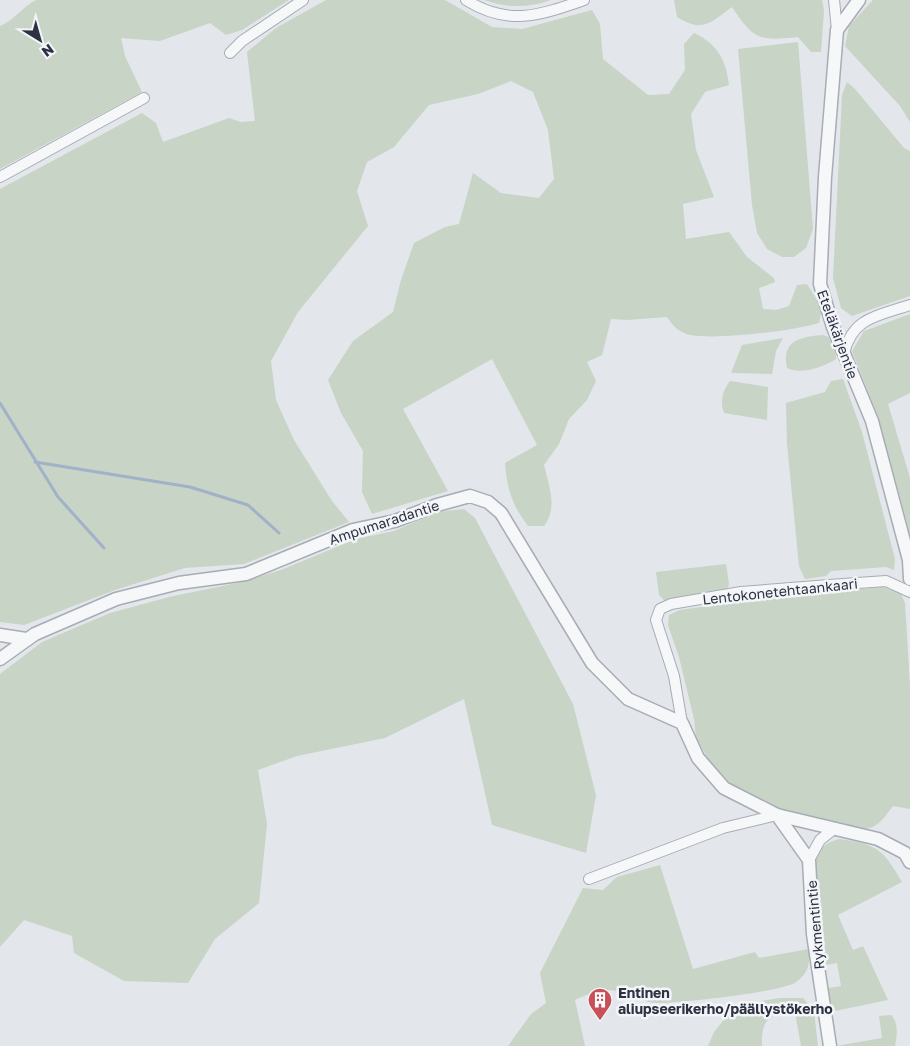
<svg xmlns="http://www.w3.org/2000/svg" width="910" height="1046" font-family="'Golos Text',sans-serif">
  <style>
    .green { fill: #c8d4c5 }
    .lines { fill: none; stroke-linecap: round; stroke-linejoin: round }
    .stream { stroke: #a0b1c8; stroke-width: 3 }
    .minor-casing { stroke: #a8acb4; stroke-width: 12 }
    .tertiary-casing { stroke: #a8acb4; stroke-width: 15 }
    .minor { stroke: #f6f7f9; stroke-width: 10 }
    .tertiary { stroke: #f6f7f9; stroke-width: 12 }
    .labels { text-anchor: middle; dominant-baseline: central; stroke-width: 5; stroke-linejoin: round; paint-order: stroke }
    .street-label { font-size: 14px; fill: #2c3242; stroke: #f3f5f8 }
    .poi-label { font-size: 14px; font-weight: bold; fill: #2c3242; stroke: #f3f5f8; text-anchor: start }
  </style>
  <rect width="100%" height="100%" fill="#e3e6ea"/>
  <!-- green -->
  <g class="green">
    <path d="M 36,0 L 289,0 L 242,30 L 226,35 L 210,23 L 160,41 L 121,38 L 125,56 L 142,92 L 0,169 L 0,26 C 16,19 22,7 36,0 Z"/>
    <path d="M 326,0 L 445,0 L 492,27 L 522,29 L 592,10 L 600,24 L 603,59 L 648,95 L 669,94 L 685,70 L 684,44 L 694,33 C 717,44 726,59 729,85 L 705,92 L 691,114 L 696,150 L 714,197 L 683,204 L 686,239 L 729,232 L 747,257 L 774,278 L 775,282 L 759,288 L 763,309 L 776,310 L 789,306 L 797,285 L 807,284 L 822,308 L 819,323 C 792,331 718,340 691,335 C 679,333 673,326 667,317 L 627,320 L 611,319 L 602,355 L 587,362 L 596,381 L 587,400 L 569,419 L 559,444 L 544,465 C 549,486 558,508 544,526 L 528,526 C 512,505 507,489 505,463 L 537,445 L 492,359 L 403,409 L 448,491 L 372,514 L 362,492 L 363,451 L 341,413 L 328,380 L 353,341 L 393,312 L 401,280 L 414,243 L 445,227 L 459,224 L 473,173 L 501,193 L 539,198 L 554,179 L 548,130 L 533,92 L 511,81 L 478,94 L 429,105 L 394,147 L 367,162 L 357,191 L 368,226 L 298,312 L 271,361 L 276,400 L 294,440 L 332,501 L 349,522 L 244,564 L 185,568 L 115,590 L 24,625 L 0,622 L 0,189 L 142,113 L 156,123 L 163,142 L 229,118 L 241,122 L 255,121 L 247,52 L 276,28 Z"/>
    <path d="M 484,0 L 551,0 C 528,8 508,8 484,0 Z"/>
    <path d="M 674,0 L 822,0 L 824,10 L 821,52 L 811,52 L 798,37 C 759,41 754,40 732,7 C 710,23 703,33 677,17 Z"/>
    <polygon points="873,0 910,0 910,122 900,106 845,46 849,26"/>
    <polygon points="798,42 813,229 806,248 794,257 782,257 767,249 757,233 752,205 738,49"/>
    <polygon points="847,82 855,89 904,148 910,151 910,296 852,316 841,308 833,278 842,95"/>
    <polygon points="910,314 910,393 888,404 910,478 910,534 878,416 852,351 864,331"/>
    <path d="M 822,335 L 829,337 L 836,349 L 836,359 C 824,367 801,375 787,368 C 781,340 801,337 822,335 Z"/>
    <polygon points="783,338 776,351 772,374 731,373 742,345"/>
    <polygon points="843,379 862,432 895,559 894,570 886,567 831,571 826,576 805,579 799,566 787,444 786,403 825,392 831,381"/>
    <path d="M 730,381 L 768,387 L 767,420 L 724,413 C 720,401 722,392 730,381 Z"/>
    <polygon points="464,509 475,518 573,704 596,795 586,853 492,825 464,699 385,738 297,756 258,770 267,824 259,903 215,939 188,983 124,981 74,953 72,936 24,920 0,947 0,674 42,642 110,613 169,597 237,583 281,570 356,539 394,531 438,512"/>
    <polygon points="726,564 729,584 727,589 722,591 665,601 659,595 656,572"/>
    <path d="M 883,587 L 901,594 L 905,603 L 910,686 L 910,809 L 893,806 C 885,816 878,829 863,829 L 787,812 L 732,785 L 711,764 L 696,738 L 694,719 L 679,657 L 668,625 L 669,615 L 680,610 L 779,596 Z"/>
    <path d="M 840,839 C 878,844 884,851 902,882 L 838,915 L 853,950 L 863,946 L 888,1000 L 830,1012 L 824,989 L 841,986 L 837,963 L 820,966 C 818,940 808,875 819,853 C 823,844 831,841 840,839 Z"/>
    <path d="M 660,865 L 693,969 L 755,952 L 759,958 L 809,949 C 810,963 809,973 796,982 C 783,992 681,1003 660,1003 C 644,1003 631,995 616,991 C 605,988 585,995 575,1000 L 585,1046 L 508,1046 L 531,1014 L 546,1003 L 540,973 L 583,888 L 603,890 L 617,877 Z"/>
    <path d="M 779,998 L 803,998 L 814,1011 L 818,1046 L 801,1046 L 796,1018 L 792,1010 C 768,1014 761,1021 762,1046 L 708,1046 L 714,1032 L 735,1006 Z"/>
    <path d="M 891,1015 C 899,1023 897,1036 895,1046 L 836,1046 L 882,1038 L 879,1016 Z"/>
  </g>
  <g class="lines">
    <!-- stream -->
    <g class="stream">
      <polyline points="0,403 58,497 104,548"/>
      <polyline points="35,462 190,487 248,505 279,533"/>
    </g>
    <defs>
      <g id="minor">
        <path d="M 466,0 C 509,27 540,15 584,0"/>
        <polyline points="834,0 837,30"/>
        <polyline points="230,53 242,41 303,0"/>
        <polyline points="0,177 144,98"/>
        <path d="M 844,353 C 853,317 878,316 910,305"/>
        <polyline points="682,723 674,676 656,620 660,609 671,604 741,592 829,585 886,581 910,592"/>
        <polyline points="809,860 820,840 835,828"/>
        <polyline points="589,879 723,828 777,815"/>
      </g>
      <g id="tertiary">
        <polyline points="859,0 837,30 825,177 820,284 833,327 872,421 909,560 910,579"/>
        <polyline points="0,635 26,639"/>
        <polyline points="0,659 35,634 116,599 179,583 246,574 353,530 395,521 437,505 470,496 488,502 501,513 592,663 628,699 682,723 698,758 724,788 777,815 878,839 905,853 910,862"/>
        <polyline points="777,815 809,860 813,934 830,1046"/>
      </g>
    </defs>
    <!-- minor casing -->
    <use href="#minor" class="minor-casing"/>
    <!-- tertiary casing -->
    <use href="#tertiary" class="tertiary-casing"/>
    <!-- minor -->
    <use href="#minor" class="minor"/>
    <!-- tertiary -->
    <use href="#tertiary" class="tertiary"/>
  </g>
  <!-- icons -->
  <defs>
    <symbol id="building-pin" viewBox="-11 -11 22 30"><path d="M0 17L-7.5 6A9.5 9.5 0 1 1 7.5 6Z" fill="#c8505b" stroke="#f3f5f8"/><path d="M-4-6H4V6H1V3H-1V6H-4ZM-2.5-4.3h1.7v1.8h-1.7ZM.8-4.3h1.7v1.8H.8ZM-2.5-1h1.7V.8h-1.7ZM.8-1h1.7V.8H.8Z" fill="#fff"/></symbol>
  </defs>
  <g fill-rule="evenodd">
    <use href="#building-pin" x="586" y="986" width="28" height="38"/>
  </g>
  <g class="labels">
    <!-- street labels -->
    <g class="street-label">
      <text transform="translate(838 334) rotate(70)">Eteläkärjentie</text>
      <text transform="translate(384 522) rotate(-18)">Ampumaradantie</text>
      <text transform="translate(780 591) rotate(-6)">Lentokonetehtaankaari</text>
      <text transform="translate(815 925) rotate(-95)">Rykmentintie</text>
    </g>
    <!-- poi labels -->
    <g class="poi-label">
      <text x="618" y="992">Entinen<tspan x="618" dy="16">aliupseerikerho/päällystökerho</tspan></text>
    </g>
  </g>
  <!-- north arrow -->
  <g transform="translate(40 40) rotate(143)" stroke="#f3f5f8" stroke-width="4" paint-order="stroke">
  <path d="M0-4L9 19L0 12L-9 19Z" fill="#2c3242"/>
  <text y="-8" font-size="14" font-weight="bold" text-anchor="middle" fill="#2c3242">N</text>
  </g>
</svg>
